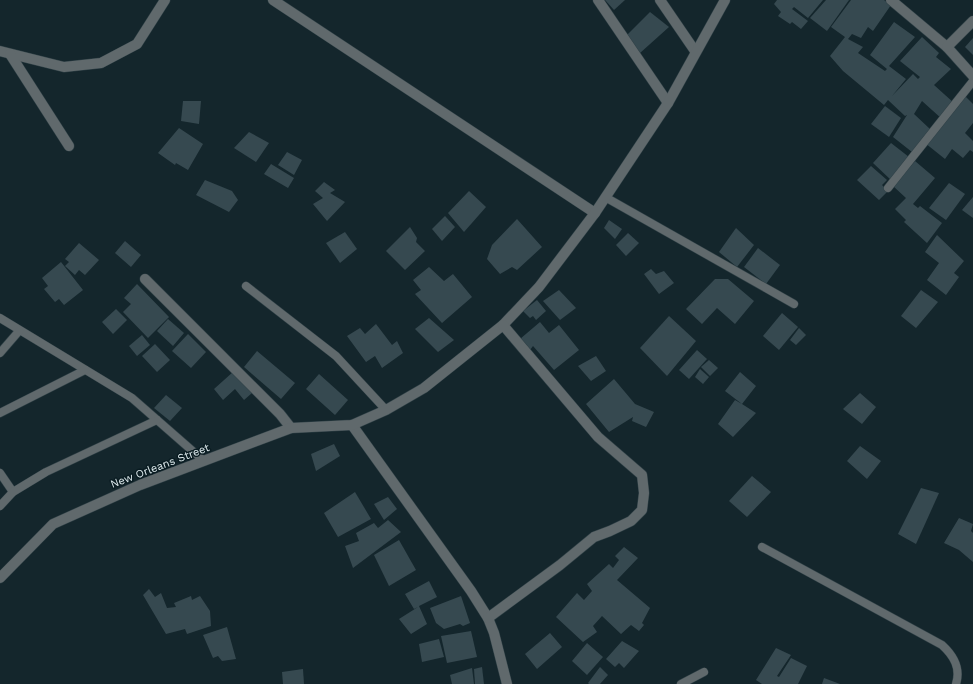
<svg xmlns="http://www.w3.org/2000/svg" width="973" height="684" font-family="'Work Sans',sans-serif">
  <style>
    .building { fill: #364950 }
    .lines { fill: none; stroke-linecap: round; stroke-linejoin: round }
    .service-casing { stroke: #304147; stroke-width: 9 }
    .minor-casing { stroke: #304147; stroke-width: 11 }
    .service { stroke: #60696c; stroke-width: 8 }
    .minor { stroke: #60696c; stroke-width: 10 }
    .labels { text-anchor: middle; dominant-baseline: central; stroke-width: 3; stroke-linejoin: round; paint-order: stroke }
    .street-label { font-size: 11px; fill: #deeaed; stroke: #0a1c22 }
  </style>
  <rect width="100%" height="100%" fill="#14262c"/>
  <!-- building -->
  <g class="building">
    <polygon points="605,0 625,0 614,10"/>
    <polygon points="777,0 823,0 808,18 794,7 792,9 808,21 801,29 792,22 790,24 778,16 781,12 774,4"/>
    <polygon points="826,0 849,0 827,31 810,18"/>
    <polygon points="851,0 884,0 891,5 873,31 868,27 861,38 852,34 848,39 863,47 858,53 885,71 887,69 870,55 894,22 915,37 889,66 906,79 892,96 913,74 918,79 920,77 900,61 922,37 939,53 936,57 951,69 934,85 954,103 942,119 922,101 914,114 930,129 912,152 893,137 907,115 905,116 888,100 884,105 843,71 830,56 845,37 831,27"/>
    <polygon points="650,12 669,27 640,53 626,36"/>
    <polygon points="973,38 973,55 965,47"/>
    <polygon points="965,96 973,104 973,123 965,133 973,141 973,152 970,150 963,158 952,149 945,159 925,143"/>
    <polygon points="183,101 201,101 199,124 181,121"/>
    <polygon points="885,106 901,118 889,137 871,124"/>
    <polygon points="179,128 203,144 188,170 176,163 175,165 158,153"/>
    <polygon points="249,132 269,143 256,162 234,148"/>
    <polygon points="891,143 909,157 891,180 873,163"/>
    <polygon points="287,152 302,160 294,175 278,165"/>
    <polygon points="915,161 935,178 913,204 918,208 920,206 942,223 927,243 904,222 906,220 895,209 906,198 893,186"/>
    <polygon points="271,164 294,178 288,188 264,174"/>
    <polygon points="871,166 887,180 882,185 888,191 879,200 857,180"/>
    <polygon points="205,180 232,191 238,200 229,212 196,195"/>
    <polygon points="324,182 335,190 330,193 345,202 327,221 313,204 323,198 315,191"/>
    <polygon points="949,183 965,194 946,220 929,208"/>
    <polygon points="469,191 486,207 464,232 448,213"/>
    <polygon points="973,197 973,218 962,210"/>
    <polygon points="445,216 455,227 442,241 432,229"/>
    <polygon points="517,219 542,247 517,270 512,267 500,274 487,259 492,245"/>
    <polygon points="609,220 622,229 615,239 604,228"/>
    <polygon points="410,227 417,238 416,242 425,251 405,270 386,251"/>
    <polygon points="736,228 754,245 737,267 719,252"/>
    <polygon points="345,232 357,249 340,263 326,243"/>
    <polygon points="628,233 639,243 626,256 616,245"/>
    <polygon points="937,235 964,261 954,273 959,277 946,295 927,280 939,263 925,252"/>
    <polygon points="125,241 141,255 131,267 115,253"/>
    <polygon points="79,243 99,260 85,275 79,270 75,275 65,266 69,262 65,259"/>
    <polygon points="758,248 780,265 766,284 744,267"/>
    <polygon points="61,262 83,290 64,305 59,299 55,302 44,289 48,286 42,278"/>
    <polygon points="429,267 444,281 453,274 472,297 442,323 415,294 421,290 413,280"/>
    <polygon points="651,269 656,274 664,271 674,283 659,294 644,274"/>
    <polygon points="715,279 728,279 754,301 735,324 717,308 702,324 686,309"/>
    <polygon points="137,284 169,317 148,338 123,312 131,304 124,298"/>
    <polygon points="559,290 576,308 560,320 543,301"/>
    <polygon points="921,290 938,302 916,328 901,316"/>
    <polygon points="537,300 546,311 536,320 533,316 530,318 523,311"/>
    <polygon points="116,309 127,320 113,334 102,322"/>
    <polygon points="782,313 798,327 779,350 763,336"/>
    <polygon points="669,316 696,341 667,376 640,348"/>
    <polygon points="429,318 454,340 438,352 415,329"/>
    <polygon points="168,319 184,333 173,346 157,331"/>
    <polygon points="540,322 549,333 559,325 579,350 554,370 533,346 530,350 520,339"/>
    <polygon points="376,324 392,345 397,341 403,353 382,368 375,356 366,362 347,336 360,328 365,334"/>
    <polygon points="799,328 806,335 796,345 790,340"/>
    <polygon points="188,334 206,352 191,368 172,351"/>
    <polygon points="142,335 150,345 137,356 129,346"/>
    <polygon points="155,344 170,360 157,372 142,356"/>
    <polygon points="697,350 707,359 689,379 679,370"/>
    <polygon points="257,351 295,383 281,399 244,367"/>
    <polygon points="596,356 606,371 591,381 578,366"/>
    <polygon points="709,360 718,368 710,376 701,367"/>
    <polygon points="700,369 709,377 703,384 695,377"/>
    <polygon points="233,372 252,393 244,400 235,389 223,400 214,389"/>
    <polygon points="740,372 756,386 742,404 756,413 733,437 718,424 735,400 742,404 725,391"/>
    <polygon points="319,374 348,400 335,415 306,389"/>
    <polygon points="614,379 635,404 654,412 646,427 632,421 633,417 609,432 586,404"/>
    <polygon points="860,393 876,407 862,424 843,409"/>
    <polygon points="166,395 182,408 170,421 154,408"/>
    <polygon points="334,444 340,456 316,471 311,454"/>
    <polygon points="860,446 881,461 867,479 847,461"/>
    <polygon points="752,476 771,492 747,517 729,501"/>
    <polygon points="921,488 939,493 916,544 898,534"/>
    <polygon points="355,492 371,519 338,537 324,513"/>
    <polygon points="388,497 397,509 384,520 374,504"/>
    <polygon points="959,518 973,524 971,531 973,533 973,562 959,550 944,543"/>
    <polygon points="388,520 401,532 353,568 345,546 359,541 356,533 374,523 378,528"/>
    <polygon points="399,540 416,570 389,586 374,555"/>
    <polygon points="624,547 638,558 617,580 650,608 642,623 644,625 639,631 631,625 621,634 602,616 593,626 597,632 583,642 556,617 577,593 584,600 592,591 587,584 609,564 613,568 619,560 615,556"/>
    <polygon points="429,581 437,597 419,606 427,624 411,634 399,619 418,607 414,609 405,594"/>
    <polygon points="149,589 155,597 161,593 167,608 176,607 174,603 191,596 192,600 200,596 210,611 211,626 187,634 185,629 166,634 143,595"/>
    <polygon points="461,596 470,623 463,626 460,624 444,629 436,623 430,608"/>
    <polygon points="227,627 236,659 222,661 218,656 213,658 203,635"/>
    <polygon points="471,631 477,657 447,663 441,636"/>
    <polygon points="550,633 562,647 537,669 525,654"/>
    <polygon points="439,639 444,657 422,662 419,644"/>
    <polygon points="622,641 639,651 624,668 619,663 615,667 606,659"/>
    <polygon points="587,643 603,657 587,675 572,661"/>
    <polygon points="776,648 791,655 777,676 779,677 791,658 807,666 798,684 762,684 756,680"/>
    <polygon points="482,667 484,684 475,684 474,669"/>
    <polygon points="600,667 608,675 600,684 589,684 588,683"/>
    <polygon points="472,668 474,684 452,684 450,675"/>
    <polygon points="303,669 304,684 283,684 282,672"/>
    <polygon points="824,678 840,684 822,684"/>
  </g>
  <g class="lines">
    <defs>
      <g id="service">
        <polyline points="888,188 973,81"/>
        <polyline points="605,197 794,304"/>
        <polyline points="246,286 336,356 386,410"/>
        <polyline points="0,318 132,398 204,461"/>
        <polyline points="0,353 19,331"/>
        <polyline points="0,413 85,370"/>
        <polyline points="0,473 13,492"/>
        <polyline points="0,506 13,492 46,472 157,420"/>
        <path d="M 762,547 L 942,645 C 954,656 961,668 956,684"/>
        <polyline points="681,684 704,672"/>
      </g>
      <g id="minor">
        <polyline points="273,0 595,213"/>
        <polyline points="598,0 668,103"/>
        <polyline points="660,0 695,51"/>
        <polyline points="891,0 947,47 973,76"/>
        <polyline points="947,47 973,21"/>
        <polyline points="0,51 64,67 101,63 137,44 165,0"/>
        <polyline points="10,54 69,146"/>
        <polyline points="145,279 280,414 291,428"/>
        <polyline points="352,425 471,591 488,618 494,633 507,684"/>
        <polyline points="0,578 53,524 140,485 291,428 352,425 386,410 424,388 503,325 539,287 595,213 668,103 725,0"/>
        <polyline points="488,618 560,565 594,537 610,531 631,521 642,510 644,493 642,475 598,437 503,325"/>
      </g>
    </defs>
    <!-- service casing -->
    <use href="#service" class="service-casing"/>
    <!-- minor casing -->
    <use href="#minor" class="minor-casing"/>
    <!-- service -->
    <use href="#service" class="service"/>
    <!-- minor -->
    <use href="#minor" class="minor"/>
  </g>
  <g class="labels">
    <!-- street labels -->
    <g class="street-label">
      <text transform="translate(160 466) rotate(-21)">New Orleans Street</text>
    </g>
  </g>
</svg>
